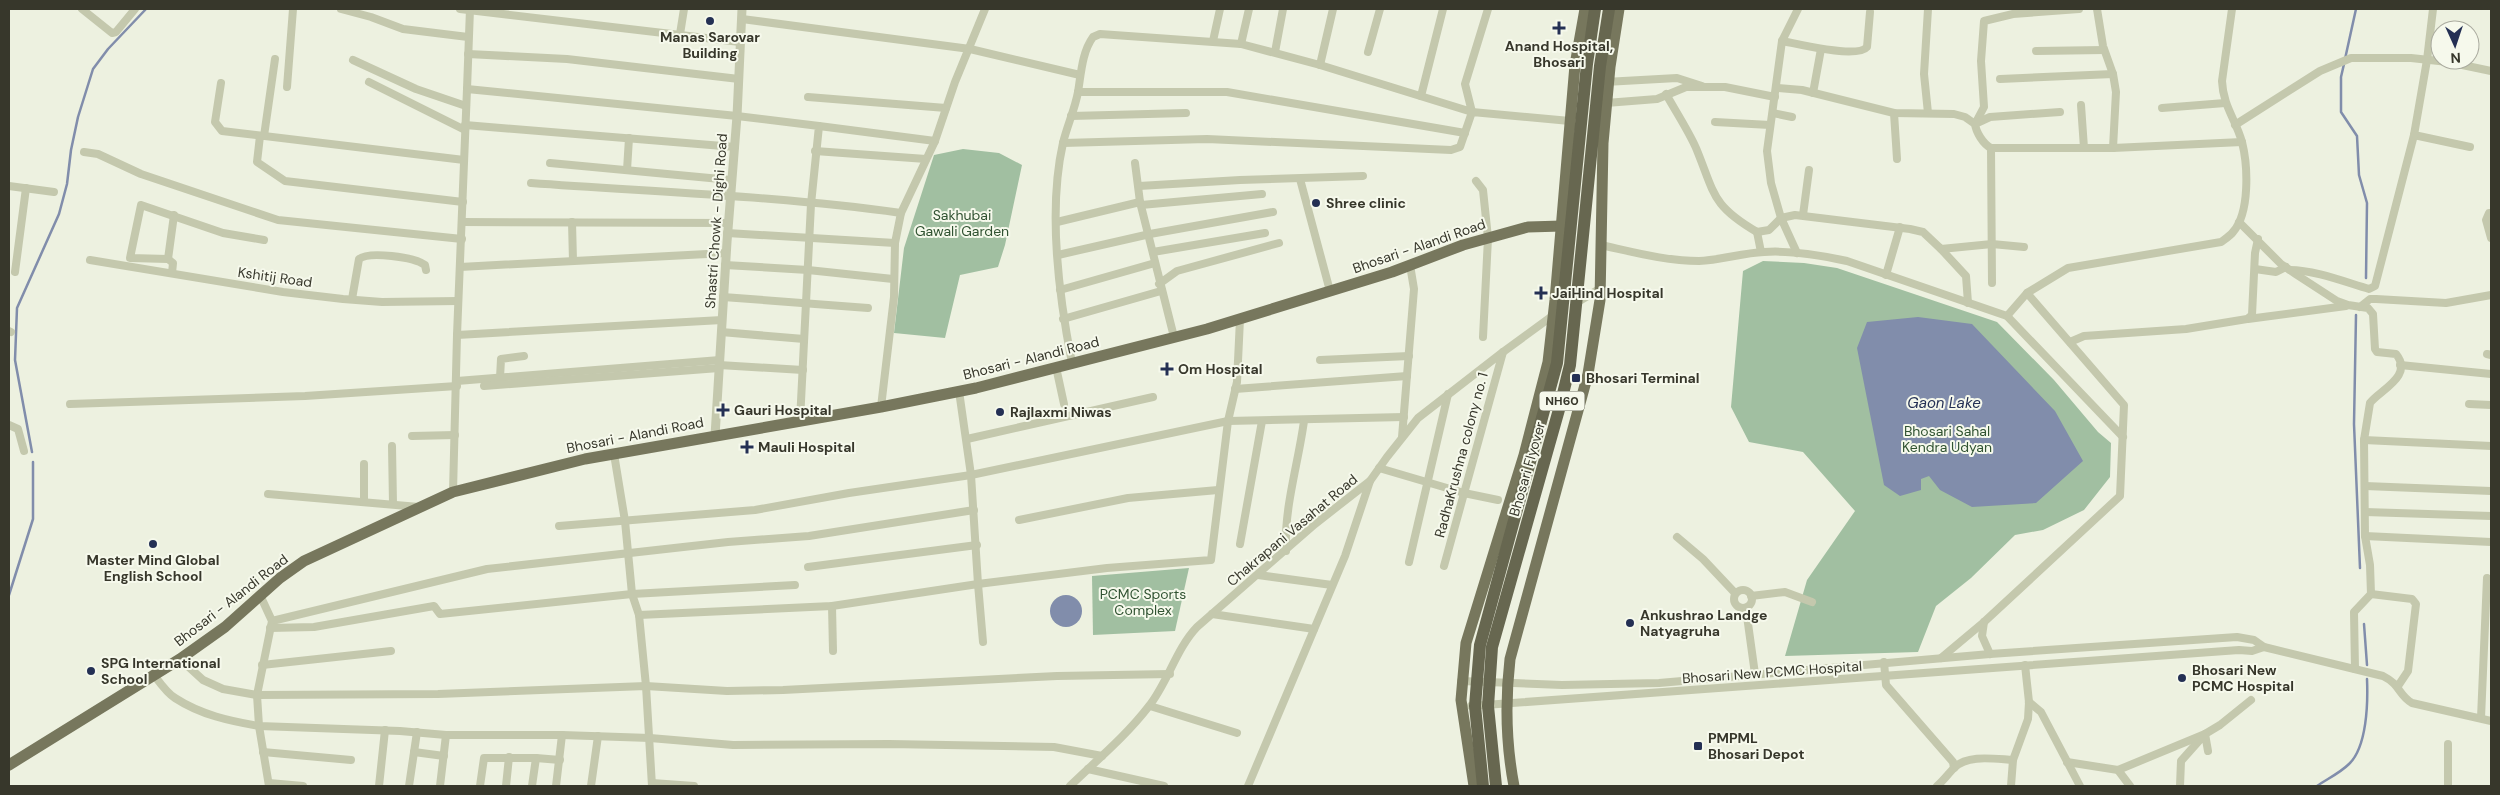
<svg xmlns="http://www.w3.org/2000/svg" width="2500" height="795" font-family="'DM Sans',sans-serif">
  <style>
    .green { fill: #a1bfa1 }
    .water { fill: #818dab }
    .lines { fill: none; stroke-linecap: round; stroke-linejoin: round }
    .stream { stroke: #818dab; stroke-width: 2.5 }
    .minor { stroke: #c4c8ad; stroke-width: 8 }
    .tertiary { stroke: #c4c8ad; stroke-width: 9 }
    .primary { stroke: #77775d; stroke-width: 11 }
    .trunk { stroke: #676750; stroke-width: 12 }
    .poi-dot { fill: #243054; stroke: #f6f9ec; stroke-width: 2 }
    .labels { text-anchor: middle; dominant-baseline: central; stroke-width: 4; stroke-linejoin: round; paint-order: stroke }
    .shield { fill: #f6f9ec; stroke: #707165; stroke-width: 1 }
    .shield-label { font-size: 12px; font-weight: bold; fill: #37372b }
    .poi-label { font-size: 14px; font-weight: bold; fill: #37372b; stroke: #f6f9ec; text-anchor: start }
    .park-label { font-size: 14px; fill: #315332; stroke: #f6f9ec }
    .street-label { font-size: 14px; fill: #37372b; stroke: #f6f9ec }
    .water-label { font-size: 15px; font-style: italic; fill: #243054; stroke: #f6f9ec }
  </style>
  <rect width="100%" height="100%" fill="#edf1e0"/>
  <!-- green -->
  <g class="green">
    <polygon points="963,149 999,153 1022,165 1005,245 998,267 960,275 945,338 894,333 904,248 934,155"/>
    <polygon points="1763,261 1804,263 1837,268 1997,322 2054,380 2098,432 2111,443 2110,477 2084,510 2043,530 2015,535 1971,578 1936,606 1918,652 1785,656 1807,580 1855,511 1803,452 1749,442 1731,407 1743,271"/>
    <polygon points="1189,568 1175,631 1093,635 1092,576"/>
  </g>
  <!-- water -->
  <g class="water">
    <polygon points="1918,317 1972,324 2055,411 2083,461 2036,503 1972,507 1940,490 1929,476 1921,479 1921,490 1900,496 1884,485 1857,348 1867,322"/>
    <circle cx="1066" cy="611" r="16"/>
  </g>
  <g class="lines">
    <!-- stream -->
    <g class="stream">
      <polyline points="2345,59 2356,9"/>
      <polyline points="2344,64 2341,77 2341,112 2357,136 2359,175 2367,203 2366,278"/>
      <polyline points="2356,315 2354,424 2360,568"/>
      <polyline points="32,452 15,360 17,308 59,214 67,184 71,150 78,117 93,69 108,49 146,9"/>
      <polyline points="9,595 33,519 33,462"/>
      <polyline points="2364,624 2367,665"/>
      <path d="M 2317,786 C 2327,779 2340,773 2349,764 C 2367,747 2368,703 2367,679"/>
    </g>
    <!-- minor -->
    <g class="minor">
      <polyline points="82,9 112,33 116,32 135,9"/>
      <polyline points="341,9 371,17 403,29 468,37"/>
      <polyline points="460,9 740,42"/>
      <polyline points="1928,9 1924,74 1928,113"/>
      <polyline points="2097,9 2103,46 2113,74 2116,92 2113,148"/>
      <polyline points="742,19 970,49 1080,75"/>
      <polyline points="680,34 684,9"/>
      <polyline points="1213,41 1220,9"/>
      <path d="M 1782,41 C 1798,44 1857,59 1867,47 L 1870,12"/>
      <polyline points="1241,44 1249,9"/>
      <polyline points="2036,51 2104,50"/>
      <polyline points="1275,52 1283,9"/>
      <polyline points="1368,52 1380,9"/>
      <polyline points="468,54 567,59 739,79"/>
      <polyline points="353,60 416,89 466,106"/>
      <polyline points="1320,65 1333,9"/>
      <polyline points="2000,79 2113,74"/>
      <polyline points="369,82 465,130"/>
      <polyline points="1605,82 1677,78 1702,86"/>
      <polyline points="221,83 215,122 222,131 464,160"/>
      <polyline points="287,87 293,9"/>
      <path d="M 1777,88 L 1802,90 L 1894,113 L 1954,114 L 1965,117 L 1975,124 C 1976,132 1983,144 1991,148 L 1992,283"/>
      <polyline points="467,89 470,9"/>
      <polyline points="1078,92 1227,92 1465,133"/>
      <polyline points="1813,93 1821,49"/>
      <path d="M 1666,94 C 1676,112 1688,130 1696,148 C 1715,194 1711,205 1757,232 L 1769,230 L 1781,218 L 1795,215 L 1910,229 L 1923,232 L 1941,249 L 1992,244 L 2024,247"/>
      <polyline points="1421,96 1443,9"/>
      <polyline points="808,97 946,108"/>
      <polyline points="1606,103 1657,99 1686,87 1725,87 1775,97"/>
      <polyline points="2081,105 2084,148"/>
      <polyline points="2162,108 2225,103"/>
      <polyline points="1773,113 1792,117"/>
      <polyline points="1894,113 1897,159"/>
      <polyline points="1071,116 1186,113"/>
      <polyline points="1715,122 1770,125"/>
      <polyline points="1977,123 1990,117 2060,112"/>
      <polyline points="1975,124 1984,107 1981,61 1984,21 2013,14 2079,9"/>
      <polyline points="465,125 735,147"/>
      <polyline points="2235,125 2320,71 2351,58 2411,58 2448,62 2491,71"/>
      <polyline points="819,126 935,141"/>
      <polyline points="2414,135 2470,147"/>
      <polyline points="260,136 257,162 285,181 463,202"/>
      <polyline points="264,136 275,59"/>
      <polyline points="1063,143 1207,139 1451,150 1460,147 1472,112 1570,121"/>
      <polyline points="1991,148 2113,148 2242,142"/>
      <polyline points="815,151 926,159"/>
      <polyline points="84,152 98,154 141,174 278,220 462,239"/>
      <polyline points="550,163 731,180"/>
      <polyline points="1135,163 1140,202 1174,337"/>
      <polyline points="627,170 629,138"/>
      <polyline points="1300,179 1330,291"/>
      <polyline points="1476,181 1483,190 1488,238 1483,337"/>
      <path d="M 531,183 C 654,192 779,196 901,213"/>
      <polyline points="9,186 54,192"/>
      <polyline points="1139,186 1240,180 1363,176"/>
      <polyline points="1141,205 1262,194"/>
      <polyline points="2491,213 2489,213 2486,220 2491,238"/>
      <polyline points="1803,215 1809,170"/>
      <polyline points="462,222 728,223"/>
      <polyline points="572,222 573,261"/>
      <polyline points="1057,222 1140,202"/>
      <path d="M 2239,222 L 2281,264 L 2297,275 L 2337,301 L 2348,305 L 2368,308 L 2373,314 L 2375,349 L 2377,352 L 2396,354 C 2414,376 2380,390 2370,403 L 2364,440 L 2491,446"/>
      <polyline points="1757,232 1761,252"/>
      <polyline points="727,233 895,243"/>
      <path d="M 1601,245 C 1633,252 1666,261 1699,261 C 1721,260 1742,253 1764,252 C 1792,250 1820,255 1847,261 L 2007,316 L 2123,437"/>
      <polyline points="1941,249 1966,276 1968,303"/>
      <polyline points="1153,252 1265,233"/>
      <polyline points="1797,253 1781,218 1771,183 1767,151 1782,41 1798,9"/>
      <polyline points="1058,255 1150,234 1273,212"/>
      <polyline points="168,259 174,215"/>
      <polyline points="90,260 283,292 343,299 382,302 458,301"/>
      <polyline points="725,265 808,270 893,279"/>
      <polyline points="460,267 726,253"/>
      <polyline points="2255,269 2276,272 2286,267"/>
      <path d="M 2290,270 C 2314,270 2345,282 2369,289 L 2375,286 L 2414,135 L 2427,60 L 2433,9"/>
      <polyline points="15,272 26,188"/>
      <polyline points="172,273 173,263 168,259 130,258 141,205 223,233 264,240"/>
      <polyline points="1886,275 1900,227"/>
      <polyline points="1159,284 1177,271 1279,243"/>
      <polyline points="1060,290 1155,263"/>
      <polyline points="723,297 868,308"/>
      <path d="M 352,299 L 359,259 C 369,251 414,257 425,265 L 426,270"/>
      <polyline points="1576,303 1601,288"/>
      <polyline points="2360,307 2370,299 2376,299 2446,303 2491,295"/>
      <path d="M 2007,316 L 2027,293 L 2068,268 L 2221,242 C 2225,239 2230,236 2233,232 C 2250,213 2248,166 2242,142 C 2236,120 2223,106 2222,81 L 2232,9"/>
      <polyline points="1063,319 1161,291"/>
      <polyline points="2248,319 2346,306"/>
      <polyline points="9,331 11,332"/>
      <polyline points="721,332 804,339"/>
      <polyline points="457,335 722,320"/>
      <polyline points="2070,342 2084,336 2186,329 2247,319 2252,315 2255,253 2258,239"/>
      <polyline points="2487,354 2491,355"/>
      <polyline points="1320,360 1409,356"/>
      <path d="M 1072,363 C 1059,297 1048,209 1063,143 C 1067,126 1075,109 1078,92 C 1081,74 1082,52 1093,37 L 1100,34 L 1241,44 L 1320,65 L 1472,112 L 1465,84 L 1488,9"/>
      <polyline points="719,365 803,370"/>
      <polyline points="2400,365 2491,374"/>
      <polyline points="1056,367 1064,404"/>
      <polyline points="500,378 501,359 524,356"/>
      <polyline points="457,381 720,360"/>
      <polyline points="484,386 719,368"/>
      <polyline points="1235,389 1407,376"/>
      <polyline points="959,391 971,475 978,584 1107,568 1211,560 1228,421 1237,382 1240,319"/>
      <polyline points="70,404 305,396 457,386"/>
      <polyline points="2469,404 2491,405"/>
      <polyline points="881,407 894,297 895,243 901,213 935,141 955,82 985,9"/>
      <polyline points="9,425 18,429 24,451"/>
      <polyline points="412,436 455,435"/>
      <polyline points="1402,437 1414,289 1410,265"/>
      <polyline points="967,439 1153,397"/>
      <polyline points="392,446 393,504"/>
      <polyline points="614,454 625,521 632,594 639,615 646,686 652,786"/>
      <polyline points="1379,468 1464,493 1498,500"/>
      <polyline points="2365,486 2491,491"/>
      <polyline points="453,492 457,335 467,89 737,116 819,126 811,204 800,421"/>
      <polyline points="268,494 419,507"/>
      <polyline points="364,502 364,464"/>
      <polyline points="2365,512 2491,516"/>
      <polyline points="1019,520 1128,498 1218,490"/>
      <polyline points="559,526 755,510 849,493 971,475 1228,421 1404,417"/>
      <polyline points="2365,536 2491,542"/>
      <polyline points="1677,537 1703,559 1735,593"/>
      <polyline points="1240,544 1262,421"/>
      <path d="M 1286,551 C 1284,507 1298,465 1304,421"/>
      <polyline points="1409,562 1448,394"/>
      <polyline points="1444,566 1503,352"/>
      <polyline points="808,567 977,545"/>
      <polyline points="1258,575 1332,585"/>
      <circle cx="1743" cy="599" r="9"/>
      <polyline points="2371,594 2412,599 2416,604 2408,671 2398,686"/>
      <polyline points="260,595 272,621 257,695 259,726 400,731 446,735 562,735 650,738 733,745 889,744 1054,747 1102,756"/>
      <polyline points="1751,596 1785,592 1812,602"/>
      <polyline points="832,606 833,651"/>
      <polyline points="1746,609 1755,674"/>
      <polyline points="1212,614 1314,629"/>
      <polyline points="639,615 832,606 978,584 983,642"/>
      <polyline points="272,621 487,569 728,542 809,536 974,510"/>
      <polyline points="1984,622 1982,636 1990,654"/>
      <polyline points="270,628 314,627 434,606 440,614 632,594 795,585"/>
      <polyline points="1941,658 1984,622 2120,496 2124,405 2027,293"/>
      <polyline points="180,659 203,680 223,689 257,695 438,694 646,686 727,691 783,690 1057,676 1170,674"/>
      <polyline points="1884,662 1886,685 1953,762 1954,768"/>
      <polyline points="262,665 391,651"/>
      <polyline points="2355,669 2354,612 2371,594 2370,565 2365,536 2364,440"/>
      <path d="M 154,675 C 160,683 167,693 175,698 C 201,715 230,721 259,726 L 269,786"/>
      <path d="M 1461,681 L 1562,685 L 1659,683 L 1990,654 L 2237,637 L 2254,640 L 2264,647 L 2383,676 C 2401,685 2398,695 2412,703 L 2491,721"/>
      <polyline points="2029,702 2041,712 2080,786"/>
      <polyline points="1150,706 1237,733"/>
      <polyline points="1471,706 2239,650 2252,651 2264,647"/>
      <polyline points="2481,718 2487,578"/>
      <polyline points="2448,744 2448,786"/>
      <polyline points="263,752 351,760"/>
      <polyline points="414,752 444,756"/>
      <polyline points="536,758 560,760"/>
      <polyline points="2013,760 2028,719 2029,702 2025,665"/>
      <polyline points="2067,762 2118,770 2130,786"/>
      <polyline points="1088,769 1164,786"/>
      <polyline points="2118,770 2205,734 2220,725 2251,700"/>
      <polyline points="269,783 303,786"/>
      <polyline points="652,783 694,786"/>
      <polyline points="379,786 385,730"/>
      <polyline points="409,786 417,732"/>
      <polyline points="440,786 446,735"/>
      <polyline points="480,786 484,758 536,758 532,786"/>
      <polyline points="506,786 509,757"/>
      <polyline points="556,786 562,735"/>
      <polyline points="591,786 598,736"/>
      <path d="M 1070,786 C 1097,760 1126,736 1149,706 C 1168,682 1176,649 1197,627 L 1315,524 L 1370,481 L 1387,457 L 1418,418 L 1503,352 L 1555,314"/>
      <polyline points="1248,786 1345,556 1370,481"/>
      <path d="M 1937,786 C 1943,781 1948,774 1954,768 C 1967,754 1995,759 2013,760 L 2011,786"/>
      <polyline points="2180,786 2181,761 2205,734 2208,751"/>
    </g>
    <!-- tertiary -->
    <polyline class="tertiary" points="715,436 727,242 737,116 742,9"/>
    <!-- primary -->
    <g class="primary">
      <polyline points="9,765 180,659 225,627 280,578 304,561 453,492 585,459 881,407 976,388 1207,329 1392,272 1463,245 1528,227 1562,226"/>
      <polyline points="1474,786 1461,700 1466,643 1524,455 1548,362 1555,300 1575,65 1585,9"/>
      <path d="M 1514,786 C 1506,744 1505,702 1510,659 L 1588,374 L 1600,300 L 1603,143 L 1610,67 L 1619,9"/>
    </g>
    <!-- trunk -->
    <g class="trunk">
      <polyline points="1483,786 1475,706 1480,645 1557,363 1587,64 1595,9"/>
      <polyline points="1496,786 1488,706 1492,647 1560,406 1570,365 1600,66 1609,9"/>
    </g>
  </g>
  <!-- markers -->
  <g class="poi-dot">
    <circle cx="710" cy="21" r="5"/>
    <path d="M1556.5 20.5h5v5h5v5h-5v5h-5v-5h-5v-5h5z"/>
    <circle cx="1316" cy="203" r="5"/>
    <path d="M1538.5 285.5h5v5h5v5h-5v5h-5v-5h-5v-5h5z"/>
    <path d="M1164.5 361.5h5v5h5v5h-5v5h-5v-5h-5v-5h5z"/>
    <rect x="1571" y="373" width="10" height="10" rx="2.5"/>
    <path d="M720.5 402.5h5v5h5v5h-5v5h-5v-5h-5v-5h5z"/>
    <circle cx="1000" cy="412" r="5"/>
    <path d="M744.5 439.5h5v5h5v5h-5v5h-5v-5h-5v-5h5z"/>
    <circle cx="153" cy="544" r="5"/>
    <circle cx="1630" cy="623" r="5"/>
    <circle cx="91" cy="671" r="5"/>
    <circle cx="2182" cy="678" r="5"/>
    <rect x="1693" y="741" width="10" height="10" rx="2.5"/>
  </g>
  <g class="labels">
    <!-- shield labels -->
    <rect class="shield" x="1539.5" y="391.5" width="45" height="19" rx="4"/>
    <g class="shield-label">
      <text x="1562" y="401">NH60</text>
    </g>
    <!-- poi labels -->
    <g class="poi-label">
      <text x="710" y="37" text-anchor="middle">Manas Sarovar<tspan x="710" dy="16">Building</tspan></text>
      <text x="1559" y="46" text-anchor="middle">Anand Hospital,<tspan x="1559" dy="16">Bhosari</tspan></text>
      <text x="1326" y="203">Shree clinic</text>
      <text x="1552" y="293">JaiHind Hospital</text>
      <text x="1178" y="369">Om Hospital</text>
      <text x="1586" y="378">Bhosari Terminal</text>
      <text x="734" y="410">Gauri Hospital</text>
      <text x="1010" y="412">Rajlaxmi Niwas</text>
      <text x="758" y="447">Mauli Hospital</text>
      <text x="153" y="560" text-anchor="middle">Master Mind Global<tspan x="153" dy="16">English School</tspan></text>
      <text x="1640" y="615">Ankushrao Landge<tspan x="1640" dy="16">Natyagruha</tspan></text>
      <text x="101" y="663">SPG International<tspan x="101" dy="16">School</tspan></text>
      <text x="2192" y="670">Bhosari New<tspan x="2192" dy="16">PCMC Hospital</tspan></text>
      <text x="1708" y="738">PMPML<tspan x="1708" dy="16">Bhosari Depot</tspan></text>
    </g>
    <!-- park labels -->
    <g class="park-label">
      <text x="962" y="215">Sakhubai<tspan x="962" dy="16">Gawali Garden</tspan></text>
      <text x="1947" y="431">Bhosari Sahal<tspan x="1947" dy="16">Kendra Udyan</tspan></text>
      <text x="1143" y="594">PCMC Sports<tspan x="1143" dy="16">Complex</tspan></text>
    </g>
    <!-- street labels -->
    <g class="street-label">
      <text transform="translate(716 221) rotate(-86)">Shastri Chowk - Dighi Road</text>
      <text transform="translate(1419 246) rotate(-19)">Bhosari - Alandi Road</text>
      <text transform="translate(275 277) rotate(8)">Kshitij Road</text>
      <text transform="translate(1031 358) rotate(-14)">Bhosari - Alandi Road</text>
      <text transform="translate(635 435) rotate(-11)">Bhosari - Alandi Road</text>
      <text transform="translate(1461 455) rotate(-75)">RadhaKrushna colony no. 1</text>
      <text transform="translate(1527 469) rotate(-74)">Bhosari Flyover</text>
      <text transform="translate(1292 530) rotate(-40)">Chakrapani Vasahat Road</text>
      <text transform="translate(231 600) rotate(-38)">Bhosari - Alandi Road</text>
      <text transform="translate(1772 672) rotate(-4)">Bhosari New PCMC Hospital</text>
    </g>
    <!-- water labels -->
    <g class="water-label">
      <text x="1944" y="403">Gaon Lake</text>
    </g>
  </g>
  <!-- border -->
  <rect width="2500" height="795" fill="none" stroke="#37372b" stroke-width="20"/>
  <!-- north arrow -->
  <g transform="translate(2455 45) rotate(177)"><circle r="24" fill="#f6f9ec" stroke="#aaab9f"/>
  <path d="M0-4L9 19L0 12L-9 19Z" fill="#243054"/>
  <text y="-8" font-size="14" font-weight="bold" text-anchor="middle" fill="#37372b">N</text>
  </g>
</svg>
